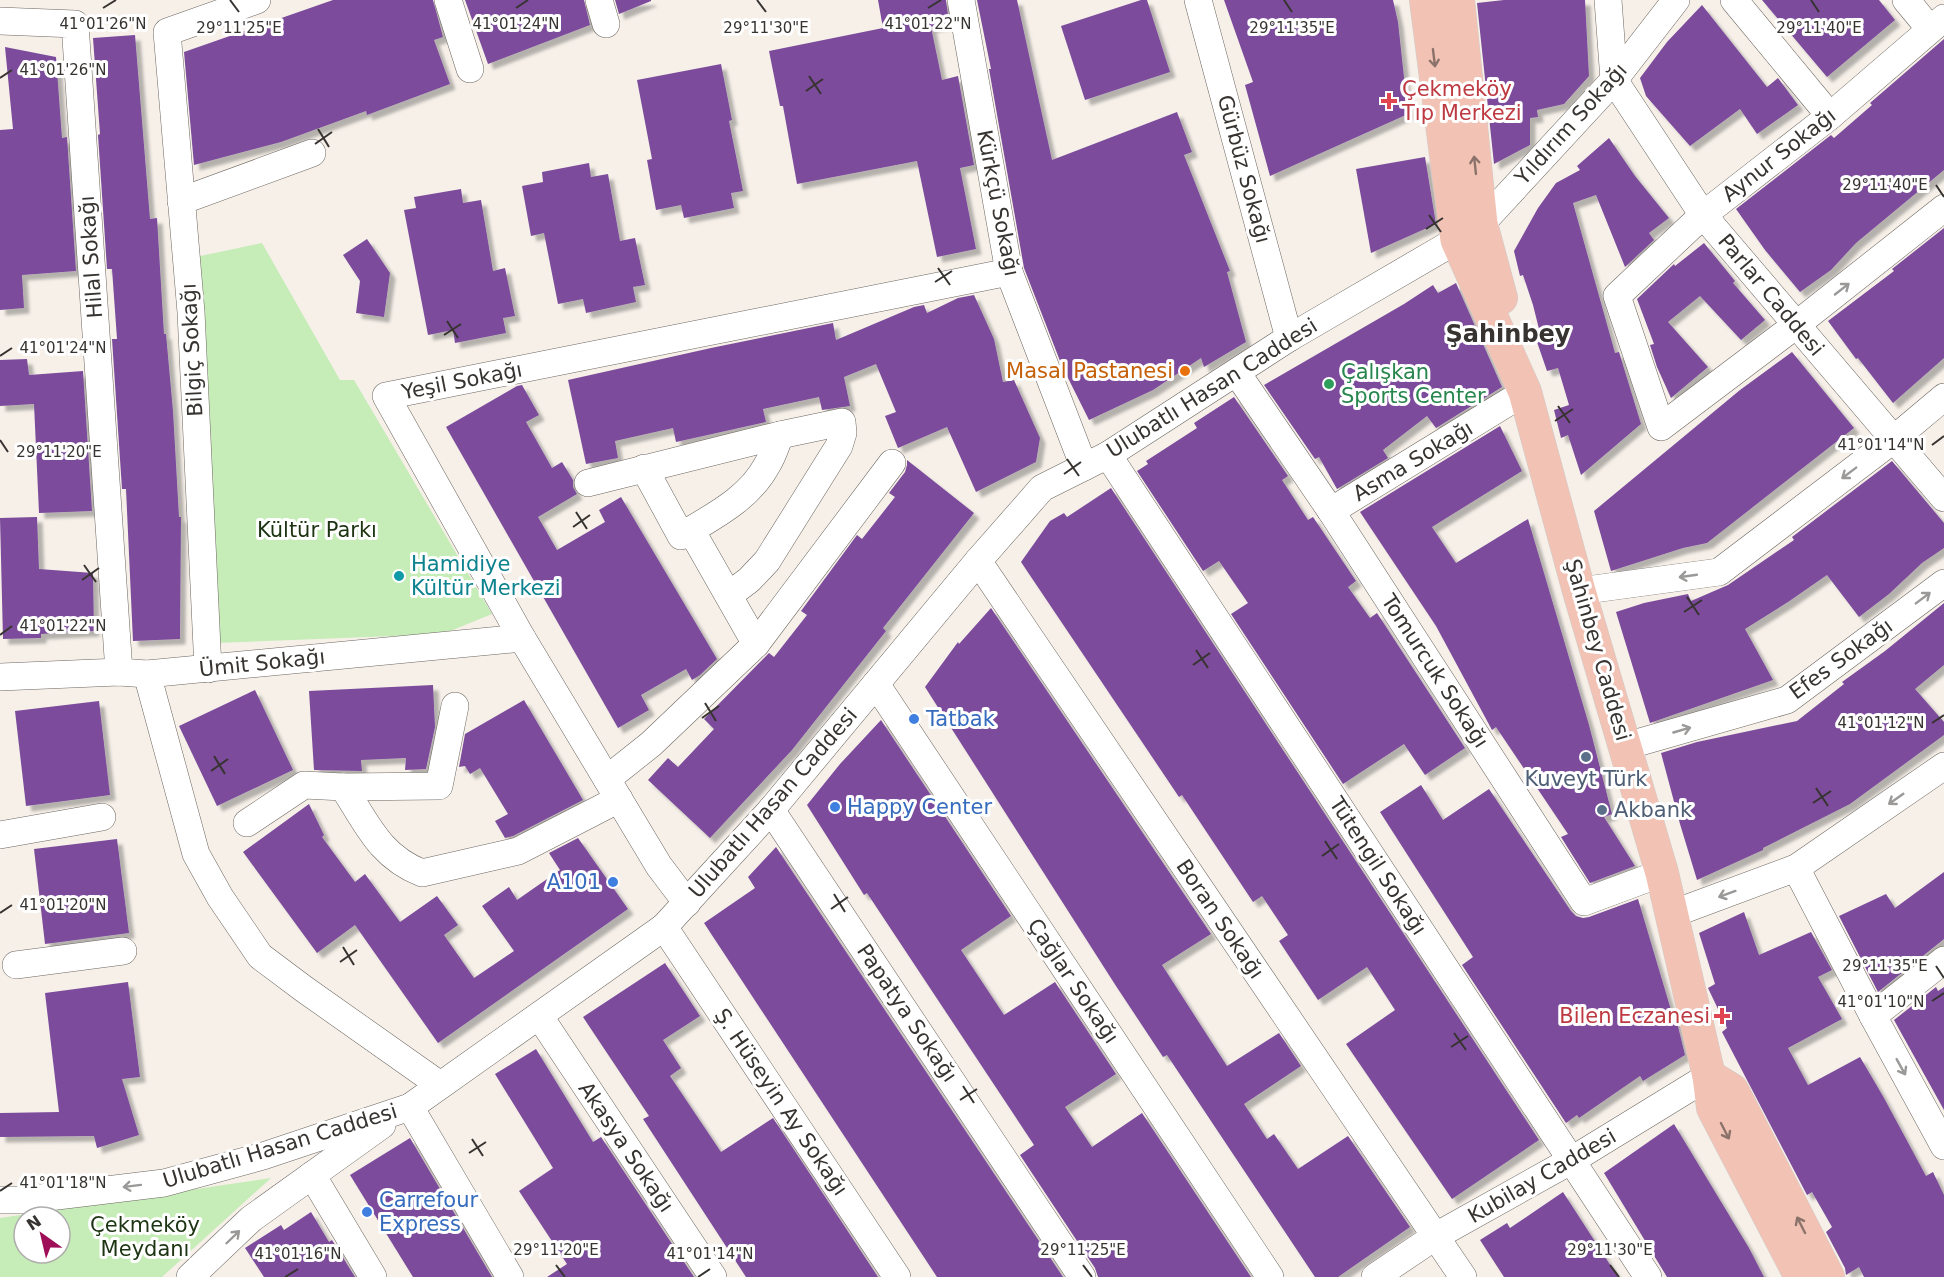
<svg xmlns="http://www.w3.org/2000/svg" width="1944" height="1277" font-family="'DejaVu Sans',sans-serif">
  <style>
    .green { fill: #c6ecb8; fill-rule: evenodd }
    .building { fill: #7b4c9b; filter: url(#shadow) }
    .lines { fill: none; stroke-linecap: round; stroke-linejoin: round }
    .minor-casing { stroke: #6c6660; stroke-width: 28 }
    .major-casing { stroke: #cfcecd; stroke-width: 34 }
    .minor { stroke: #fff; stroke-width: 27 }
    .major { stroke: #f2c2b4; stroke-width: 33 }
    .oneway { stroke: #8b736b }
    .oneway2 { stroke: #9a9998 }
    .ticks { fill: none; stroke: #363330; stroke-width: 2 }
    .health-dot { fill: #e0444e; stroke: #fff; stroke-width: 2 }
    .food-dot { fill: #e8710a; stroke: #fff; stroke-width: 2 }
    .leisure-dot { fill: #2e9e5b; stroke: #fff; stroke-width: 2 }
    .culture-dot { fill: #0f9aa8; stroke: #fff; stroke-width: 2 }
    .shop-dot { fill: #3f7fe0; stroke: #fff; stroke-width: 2 }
    .service-dot { fill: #5c6f8a; stroke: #fff; stroke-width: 2 }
    .labels { text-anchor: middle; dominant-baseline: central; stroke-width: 6; stroke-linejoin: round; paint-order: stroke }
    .health-label { font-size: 21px; fill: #be3a42; stroke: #fff; text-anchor: start }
    .street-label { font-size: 21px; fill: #363330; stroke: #fff }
    .food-label { font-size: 21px; fill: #c56008; stroke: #fff; text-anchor: end }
    .leisure-label { font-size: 21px; fill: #27864d; stroke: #fff; text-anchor: start }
    .park-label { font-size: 21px; fill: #1c3412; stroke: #fff }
    .culture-label { font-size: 21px; fill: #0d838f; stroke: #fff; text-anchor: start }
    .shop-label { font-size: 21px; fill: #366cbe; stroke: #fff; text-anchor: start }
    .service-label { font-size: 21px; fill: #4e5e75; stroke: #fff }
    .quarter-label { font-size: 24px; font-weight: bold; fill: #363330; stroke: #fff }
    .ticks-label { font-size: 15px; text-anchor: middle; fill: #363330; stroke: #fff; stroke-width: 6; stroke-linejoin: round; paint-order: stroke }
  </style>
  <defs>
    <filter id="shadow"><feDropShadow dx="5.5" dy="5.5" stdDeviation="1.5" flood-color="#0004"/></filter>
  </defs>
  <rect width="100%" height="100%" fill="#f6f0e9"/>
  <!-- green -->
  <g class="green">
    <polygon points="262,243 340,380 354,380 492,614 443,634 216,643 191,258"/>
    <path d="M 271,1178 L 162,1277 L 0,1277 L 0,1218 ZM 24,1217 L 60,1217 L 60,1253 L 24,1253 Z"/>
  </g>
  <!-- building -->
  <g class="building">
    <polygon points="333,0 433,0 443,37 434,40 450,84 367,115 366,111 281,142 194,165 184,52"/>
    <polygon points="465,0 584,0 590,25 488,64"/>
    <polygon points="615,0 651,0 651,1 619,14"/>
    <polygon points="878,0 946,0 949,23 931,27 942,80 958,76 974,165 960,168 976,249 937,257 917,161 797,184 783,106 780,106 769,51 883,28"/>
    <polygon points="977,0 1017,0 1052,160 1177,112 1192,152 1184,155 1230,271 1227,272 1246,342 1204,367 1201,358 1153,390 1089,420 1062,366 1024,268 989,69 991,69"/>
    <polygon points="1141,0 1147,0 1170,72 1085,100 1061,26"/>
    <polygon points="1224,0 1393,0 1398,22 1408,114 1270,176 1245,85 1253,82"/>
    <polygon points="1504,0 1585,0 1589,76 1564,104 1537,110 1538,117 1530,118 1530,145 1494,164 1477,3"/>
    <polygon points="1762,0 1879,0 1895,20 1827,77"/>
    <polygon points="1702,5 1767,87 1778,78 1798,105 1757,134 1740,109 1690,146 1646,96 1640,78 1667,42"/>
    <polygon points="135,35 150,219 157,218 164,334 166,334 173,411 179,517 181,517 180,639 133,641 126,489 122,489 112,339 117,339 112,269 107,269 98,135 100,134 93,38"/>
    <polygon points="1944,39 1944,170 1856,243 1831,270 1800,292 1765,250 1736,209 1831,135 1834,138 1872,105 1870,103"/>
    <polygon points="5,47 56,57 62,138 67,137 76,271 22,275 24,308 0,310 0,130 13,129"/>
    <polygon points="721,64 732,120 729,121 743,191 731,193 734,208 684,218 681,205 656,210 647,160 652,159 637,80"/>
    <polygon points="1609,138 1635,176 1669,218 1649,233 1654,240 1625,267 1596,195 1573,203 1615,353 1619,352 1641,424 1581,475 1568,435 1561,438 1554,410 1569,405 1558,368 1547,371 1537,342 1542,341 1533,305 1523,275 1520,276 1514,251 1538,208 1556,183 1580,170 1577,166"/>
    <polygon points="1425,157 1436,224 1371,253 1356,169"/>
    <polygon points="589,163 591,177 608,174 620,241 635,238 645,285 633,287 636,302 586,313 583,299 558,304 544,233 531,236 522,186 543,182 542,172"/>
    <polygon points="461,189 463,203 481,200 493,271 505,268 515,316 503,318 506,333 455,343 453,330 428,335 404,210 416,208 414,197"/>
    <polygon points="1944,228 1944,358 1893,403 1858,358 1856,359 1828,321 1894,271 1892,269"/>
    <polygon points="367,239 390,273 384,317 356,313 360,281 343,255"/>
    <polygon points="1704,243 1735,281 1733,283 1765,320 1741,340 1700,296 1668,322 1708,367 1671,398 1657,367 1650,345 1654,344 1637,299 1674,264 1675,266"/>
    <polygon points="1456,283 1502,387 1436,428 1427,416 1383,450 1388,458 1337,489 1319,457 1315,459 1264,385 1404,304 1433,285 1438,293"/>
    <polygon points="974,295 994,339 1003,382 1014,380 1040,438 1036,462 976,492 947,427 898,448 885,416 896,412 876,364 844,377 850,406 822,410 819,397 763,409 766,422 676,442 673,428 615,441 618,458 586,464 568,380 711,348 833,323 836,340 914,307 924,305 927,313 958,298"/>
    <polygon points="1792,352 1854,428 1707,543 1683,548 1611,571 1594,511 1740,390"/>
    <polygon points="27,359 29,375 83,371 92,511 39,513 34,404 0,406 0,360"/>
    <polygon points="522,385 539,415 526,422 552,468 562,462 573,480 573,487 577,494 538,517 557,550 605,522 599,510 621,497 717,659 700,675 692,680 686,669 641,695 649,710 618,728 446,427 517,386"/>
    <polygon points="1234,397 1288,476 1282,480 1308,520 1313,517 1356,581 1348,587 1370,618 1377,613 1465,748 1425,775 1404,744 1343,784 1231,614 1248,603 1219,561 1203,571 1137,471 1148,464 1146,461 1197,428 1194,423"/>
    <polygon points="1500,426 1522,471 1432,527 1456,563 1528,519 1589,725 1612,814 1604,817 1635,866 1590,883 1561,837 1568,834 1496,727 1492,730 1436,626 1360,512"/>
    <polygon points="907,460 974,513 883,628 886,631 792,750 710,838 648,780 668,758 678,767 714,729 704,719 769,653 774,657 807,615 801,611 857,535 862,539 895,497 889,493 905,472 907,465"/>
    <polygon points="1892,461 1944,523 1944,548 1922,563 1889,594 1859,617 1827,575 1788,602 1745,629 1773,680 1650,723 1616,612 1644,603 1688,594 1691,601 1728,585 1794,540 1792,537"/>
    <polygon points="1111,488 1539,1140 1452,1199 1346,1044 1395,1010 1367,967 1318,1000 1279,941 1288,935 1262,896 1253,902 1182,795 1179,797 1140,739 1021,562 1050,521 1064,513 1067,517"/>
    <polygon points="37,517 39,569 93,573 94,631 41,634 41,638 3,639 0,518"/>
    <polygon points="1944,603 1944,665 1915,689 1944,722 1944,735 1850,804 1763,848 1763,850 1697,880 1680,824 1661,753 1697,742 1797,721 1844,684 1842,682 1885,651"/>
    <polygon points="991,608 1211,934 1162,965 1227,1066 1279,1033 1301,1066 1244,1104 1267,1139 1274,1134 1298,1169 1348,1136 1410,1227 1338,1277 1315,1277 1167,1055 1163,1057 1116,986 925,687 958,642 959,644"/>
    <polygon points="433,685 435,727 426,769 405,770 406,758 361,760 362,771 314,770 309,691"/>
    <polygon points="255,690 293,770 217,806 179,726"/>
    <polygon points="524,700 583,800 513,836 505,838 495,821 508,814 480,768 470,774 465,766 459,767 465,734"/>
    <polygon points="99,701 110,795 26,806 15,711"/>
    <polygon points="881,720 1011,916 961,950 1004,1015 1055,982 1116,1074 1065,1107 1092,1147 1142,1113 1251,1277 1098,1277 1095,1268 1020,1155 1034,1145 867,893 864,895 807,805 840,764"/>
    <polygon points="1421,785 1443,820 1489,789 1571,911 1576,916 1583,918 1589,917 1638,899 1671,1010 1676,1018 1685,1055 1643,1081 1640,1076 1579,1118 1577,1115 1566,1123 1462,965 1473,957 1380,812"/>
    <polygon points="309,804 324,835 322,837 355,882 365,874 400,922 437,896 458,925 444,935 474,978 514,951 482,906 509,887 517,900 560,870 549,853 578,838 628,909 438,1043 355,925 317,953 243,852"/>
    <polygon points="117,839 129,933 45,944 34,849"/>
    <polygon points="776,847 1063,1277 937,1277 704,923 755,888 748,877"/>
    <polygon points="1944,872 1944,939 1878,992 1839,916 1886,894 1895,908"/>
    <polygon points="1744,912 1759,955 1811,932 1832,970 1818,977 1842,1019 1788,1048 1808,1085 1860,1057 1884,1098 1926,1176 1933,1172 1944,1195 1944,1277 1864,1277 1859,1267 1846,1275 1845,1268 1826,1232 1832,1227 1812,1192 1807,1195 1747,1080 1722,1032 1727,1028 1708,988 1715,984 1699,933"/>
    <polygon points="665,963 700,1016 663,1040 681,1068 670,1076 721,1152 773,1118 878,1277 746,1277 643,1119 649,1116 583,1017"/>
    <polygon points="128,982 140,1077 122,1079 139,1135 97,1148 94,1136 0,1137 0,1113 59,1112 45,993"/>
    <polygon points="1936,987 1938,991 1944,987 1944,1110 1894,1020"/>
    <polygon points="536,1049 593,1142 601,1137 694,1277 547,1277 567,1264 519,1191 553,1168 495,1074"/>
    <polygon points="1674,1124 1749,1248 1764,1277 1667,1277 1604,1173"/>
    <polygon points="410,1138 492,1277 413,1277 350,1175"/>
    <polygon points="1563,1192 1618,1277 1504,1277 1480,1240 1507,1223 1510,1228"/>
    <polygon points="311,1212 329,1242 332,1240 355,1277 264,1277 245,1248 281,1225 284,1230"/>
  </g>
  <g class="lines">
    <defs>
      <g id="minor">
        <polyline points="448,0 470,69"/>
        <polyline points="599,0 606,24"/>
        <polyline points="961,0 1009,272 1084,467"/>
        <polyline points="1198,0 1289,338"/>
        <polyline points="1608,0 1614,80 1703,215 1944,498"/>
        <polyline points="1734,0 1830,116"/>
        <polyline points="1906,0 1930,29"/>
        <polyline points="1944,18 1830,116 1703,215 1617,296 1661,427 1796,325 1944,208"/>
        <polyline points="0,21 75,24 119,672"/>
        <polyline points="181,201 312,153"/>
        <polyline points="1237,373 1331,511 1584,902 1662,873"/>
        <polyline points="1108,455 1648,1277"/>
        <path d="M 644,468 L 681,536 C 712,517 749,499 767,465 C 773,456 776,445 780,435"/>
        <polyline points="588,483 780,435 842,422 843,433 839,446 767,561 749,580 729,595"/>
        <polyline points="1331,511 1525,392"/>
        <polyline points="691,530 756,644"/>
        <polyline points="978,561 1463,1277"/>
        <polyline points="1579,591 1719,572 1894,439 1944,397"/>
        <polyline points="208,669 191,312 167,32 257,0"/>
        <polyline points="147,674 196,854 220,897 260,956 304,989 440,1085"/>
        <polyline points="0,677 119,672 147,674 522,638"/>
        <polyline points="876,684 1270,1277"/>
        <polyline points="1626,746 1787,700 1944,583"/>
        <polyline points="607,779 651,744 756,644 892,463"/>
        <path d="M 343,787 C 367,823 379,856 422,873 L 518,851 L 619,799"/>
        <polyline points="771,810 1082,1277"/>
        <polyline points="247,823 304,785 343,787 439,786 455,706"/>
        <polyline points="0,835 102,817"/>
        <polyline points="1796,868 1873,1016 1944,1146"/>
        <polyline points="687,903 659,866 522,638 386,396 1009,272"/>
        <polyline points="1672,914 1796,868 1944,766"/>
        <polyline points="664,927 897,1277"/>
        <polyline points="16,965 123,951"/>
        <polyline points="1873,1016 1944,960"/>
        <polyline points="540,1017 713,1277"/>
        <polyline points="410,1107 510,1277"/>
        <polyline points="312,1175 373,1277"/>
        <polyline points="0,1200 24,1200 164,1183 263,1156 410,1107 664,927 771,810 978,561 1042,488 1108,455 1289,338 1457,240 1481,224 1614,80 1676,0"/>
        <polyline points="190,1277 251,1219 382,1125"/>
        <polyline points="1375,1277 1436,1236 1572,1160 1709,1076"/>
      </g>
      <g id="major">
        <polyline points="1426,0 1457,240 1525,392 1579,591 1662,873 1709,1076 1713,1108 1801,1277"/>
        <polyline points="1458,0 1481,224 1501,298"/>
        <polyline points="1709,1076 1732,1090 1828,1277"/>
      </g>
    </defs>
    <!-- minor casing -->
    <use href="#minor" class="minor-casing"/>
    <!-- major casing -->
    <use href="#major" class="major-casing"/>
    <!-- minor -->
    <use href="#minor" class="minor"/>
    <!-- major -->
    <use href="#major" class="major"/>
  </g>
  <!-- one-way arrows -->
  <defs><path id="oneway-shaft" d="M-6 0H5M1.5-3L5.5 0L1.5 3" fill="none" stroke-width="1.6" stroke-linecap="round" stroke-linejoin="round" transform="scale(1.5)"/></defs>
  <g class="oneway">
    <use href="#oneway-shaft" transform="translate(1434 58) rotate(83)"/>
    <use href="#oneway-shaft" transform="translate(1475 165) rotate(-96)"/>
    <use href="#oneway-shaft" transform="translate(1725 1131) rotate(63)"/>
    <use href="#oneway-shaft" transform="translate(1801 1225) rotate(-117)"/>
  </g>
  <g class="oneway2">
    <use href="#oneway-shaft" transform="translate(1842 289) rotate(-38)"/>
    <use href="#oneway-shaft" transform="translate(1849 473) rotate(143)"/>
    <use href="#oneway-shaft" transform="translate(1688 576) rotate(172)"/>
    <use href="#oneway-shaft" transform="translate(1923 598) rotate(-37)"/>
    <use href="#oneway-shaft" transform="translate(1682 730) rotate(-16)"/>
    <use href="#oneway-shaft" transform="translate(1896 799) rotate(145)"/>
    <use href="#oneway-shaft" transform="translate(1727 894) rotate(160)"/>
    <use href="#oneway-shaft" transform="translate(1901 1067) rotate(61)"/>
    <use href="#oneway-shaft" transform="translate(132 1186) rotate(173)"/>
    <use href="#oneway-shaft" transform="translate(233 1237) rotate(-44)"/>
  </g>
  <!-- ticks -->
  <path class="ticks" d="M 230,0 L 239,12M 757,0 L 766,12M 1284,0 L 1292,12M 1811,0 L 1819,12M 103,8 L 116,0M 516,8 L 528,0M 928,8 L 941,0M 809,76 L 821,94M 0,78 L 12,70M 806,91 L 823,79M 318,129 L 329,147M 315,144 L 332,132M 1936,185 L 1944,197M 1429,215 L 1441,232M 1426,229 L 1443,218M 938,268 L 950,285M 935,282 L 952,271M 447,321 L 458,338M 444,335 L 461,324M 0,356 L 12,348M 1558,406 L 1570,423M 1555,421 L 1573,409M 0,440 L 8,452M 1932,445 L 1944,436M 1067,459 L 1079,476M 1064,474 L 1081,462M 576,512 L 587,529M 573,527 L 590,515M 84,565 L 96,582M 82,580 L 99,568M 1687,597 L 1699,615M 1684,612 L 1702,600M 0,635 L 12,626M 1196,650 L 1208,668M 1193,665 L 1210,653M 705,703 L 716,721M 702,718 L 719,706M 1932,723 L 1944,715M 214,756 L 225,774M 211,771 L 228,759M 1816,788 L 1828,806M 1813,803 L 1831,791M 1325,841 L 1337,859M 1322,856 L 1339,844M 834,894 L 845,912M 831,909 L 848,897M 0,913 L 12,905M 343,947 L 354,965M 340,962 L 357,950M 1936,966 L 1944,978M 1932,1001 L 1944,993M 1454,1033 L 1466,1050M 1451,1047 L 1468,1036M 963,1086 L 974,1103M 960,1100 L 977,1089M 472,1139 L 483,1156M 469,1153 L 486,1142M 0,1191 L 12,1183M 556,1265 L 565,1277M 1083,1265 L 1092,1277M 1610,1265 L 1619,1277M 285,1277 L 298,1269M 698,1277 L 710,1269"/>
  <!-- markers -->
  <g class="health-dot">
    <path d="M1386 92h6v6h6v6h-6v6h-6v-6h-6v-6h6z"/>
    <path d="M1719 1007h6v6h6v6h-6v6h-6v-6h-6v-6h6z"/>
  </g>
  <circle class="food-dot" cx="1185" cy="371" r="6"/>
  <circle class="leisure-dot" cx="1329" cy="384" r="6"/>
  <circle class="culture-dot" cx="399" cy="576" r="6"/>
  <g class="shop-dot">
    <circle cx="914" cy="719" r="6"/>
    <circle cx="835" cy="807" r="6"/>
    <circle cx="613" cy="882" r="6"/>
    <circle cx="367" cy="1212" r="6"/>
  </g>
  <g class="service-dot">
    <circle cx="1586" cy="757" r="6"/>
    <circle cx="1602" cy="810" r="6"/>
  </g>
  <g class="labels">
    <!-- health labels -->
    <g class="health-label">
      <text x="1402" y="89">Çekmeköy<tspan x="1402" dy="24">Tıp Merkezi</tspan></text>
      <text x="1710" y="1016" text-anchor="end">Bilen Eczanesi</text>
    </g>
    <!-- street labels -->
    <g class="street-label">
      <text transform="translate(1571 124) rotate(-48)">Yıldırım Sokağı</text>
      <text transform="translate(1779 155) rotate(-38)">Aynur Sokağı</text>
      <text transform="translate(1244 169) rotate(75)">Gürbüz Sokağı</text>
      <text transform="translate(998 203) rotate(79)">Kürkçü Sokağı</text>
      <text transform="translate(91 257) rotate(-94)">Hilal Sokağı</text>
      <text transform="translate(1771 295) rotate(50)">Parlar Caddesi</text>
      <text transform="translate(192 350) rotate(-93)">Bilgiç Sokağı</text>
      <text transform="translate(462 381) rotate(-11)">Yeşil Sokağı</text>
      <text transform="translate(1212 388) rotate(-32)">Ulubatlı Hasan Caddesi</text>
      <text transform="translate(1413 461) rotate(-31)">Asma Sokağı</text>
      <text transform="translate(1598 650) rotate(74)">Şahinbey Caddesi</text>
      <text transform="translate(1841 659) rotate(-36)">Efes Sokağı</text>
      <text transform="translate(262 663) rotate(-6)">Ümit Sokağı</text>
      <text transform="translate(1435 671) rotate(57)">Tomurcuk Sokağı</text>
      <text transform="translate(773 803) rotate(-49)">Ulubatlı Hasan Caddesi</text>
      <text transform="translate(1378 866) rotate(57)">Tütengil Sokağı</text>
      <text transform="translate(1220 919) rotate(56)">Boran Sokağı</text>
      <text transform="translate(1073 981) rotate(56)">Çağlar Sokağı</text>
      <text transform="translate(907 1013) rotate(56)">Papatya Sokağı</text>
      <text transform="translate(781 1102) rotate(56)">Ş. Hüseyin Ay Sokağı</text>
      <text transform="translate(280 1146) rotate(-17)">Ulubatlı Hasan Caddesi</text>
      <text transform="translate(626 1147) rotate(56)">Akasya Sokağı</text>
      <text transform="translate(1542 1176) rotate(-30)">Kubilay Caddesi</text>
    </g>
    <!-- food labels -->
    <g class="food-label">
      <text x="1173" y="371">Masal Pastanesi</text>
    </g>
    <!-- leisure labels -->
    <g class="leisure-label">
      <text x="1341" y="372">Çalışkan<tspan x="1341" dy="24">Sports Center</tspan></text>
    </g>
    <!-- park labels -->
    <g class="park-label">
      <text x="317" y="530">Kültür Parkı</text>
      <text x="145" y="1225">Çekmeköy<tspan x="145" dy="24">Meydanı</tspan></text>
    </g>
    <!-- culture labels -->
    <g class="culture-label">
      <text x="411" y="564">Hamidiye<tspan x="411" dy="24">Kültür Merkezi</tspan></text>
    </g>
    <!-- shop labels -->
    <g class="shop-label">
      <text x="926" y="719">Tatbak</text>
      <text x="847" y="807">Happy Center</text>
      <text x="601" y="882" text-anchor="end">A101</text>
      <text x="379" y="1200">Carrefour<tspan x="379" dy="24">Express</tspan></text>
    </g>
    <!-- service labels -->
    <g class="service-label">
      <text x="1586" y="779">Kuveyt Türk</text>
      <text x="1614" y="810" text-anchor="start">Akbank</text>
    </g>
    <!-- quarter labels -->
    <g class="quarter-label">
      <text x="1508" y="334">Şahinbey</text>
    </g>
  </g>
  <g class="ticks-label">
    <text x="103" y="29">41°01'26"N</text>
    <text x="516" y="29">41°01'24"N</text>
    <text x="928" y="29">41°01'22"N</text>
    <text x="239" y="33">29°11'25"E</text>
    <text x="766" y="33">29°11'30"E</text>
    <text x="1292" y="33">29°11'35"E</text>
    <text x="1819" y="33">29°11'40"E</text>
    <text x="63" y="75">41°01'26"N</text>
    <text x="1885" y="190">29°11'40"E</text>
    <text x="63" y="353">41°01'24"N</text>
    <text x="1881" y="450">41°01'14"N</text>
    <text x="59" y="457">29°11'20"E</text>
    <text x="63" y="631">41°01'22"N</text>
    <text x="1881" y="728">41°01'12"N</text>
    <text x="63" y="910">41°01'20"N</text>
    <text x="1885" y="971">29°11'35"E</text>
    <text x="1881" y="1007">41°01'10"N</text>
    <text x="63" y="1188">41°01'18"N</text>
    <text x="556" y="1255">29°11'20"E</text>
    <text x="1083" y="1255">29°11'25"E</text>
    <text x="1610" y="1255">29°11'30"E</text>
    <text x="298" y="1259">41°01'16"N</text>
    <text x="710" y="1259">41°01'14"N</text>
  </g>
  <!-- north arrow -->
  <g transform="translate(42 1235) rotate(326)"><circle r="28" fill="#ffffff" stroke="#afadac" stroke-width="1.5"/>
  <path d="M0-4.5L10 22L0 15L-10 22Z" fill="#9f0f57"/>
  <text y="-9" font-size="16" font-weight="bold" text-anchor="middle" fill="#363330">N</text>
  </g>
</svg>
